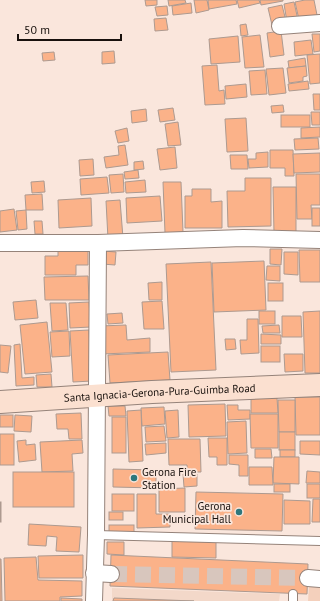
<svg xmlns="http://www.w3.org/2000/svg" width="320" height="601" font-family="'PT Sans',sans-serif">
  <style>
    .built { fill: #f3d8c9 }
    .park { fill: #f4d0bc }
    .building { fill: #fbb289; stroke: #ad9a90 }
    .lines { fill: none; stroke-linecap: round; stroke-linejoin: round }
    .minor-tunnel { stroke: #d8c6bd; stroke-width: 16; stroke-dasharray: 16 8; stroke-linecap: butt }
    .service-casing { stroke: #95837a; stroke-width: 10 }
    .minor-casing { stroke: #95837a; stroke-width: 18 }
    .secondary-casing { stroke: #95837a; stroke-width: 24 }
    .service { stroke: #fff; stroke-width: 8 }
    .minor { stroke: #fff; stroke-width: 16 }
    .secondary { stroke: #fbe0d0; stroke-width: 22 }
    .poi-dot { fill: #2e777c; stroke: #fae6dc; stroke-width: 1.5 }
    .labels { text-anchor: middle; dominant-baseline: central; stroke-width: 3.5; stroke-linejoin: round; paint-order: stroke }
    .street-label { font-size: 11px; fill: #18110d; stroke: #fae6dc }
    .poi-label { font-size: 11px; fill: #18110d; stroke: #fae6dc; text-anchor: start }
  </style>
  <rect width="100%" height="100%" fill="#fae6dc"/>
  <!-- built -->
  <polygon class="built" points="112,588 280,594 279,601 112,601"/>
  <!-- park -->
  <polygon class="park" points="309,586 320,586 320,601 308,601"/>
  <!-- building -->
  <g class="building">
    <polygon points="145,0 157,0 157,5 146,6"/>
    <polygon points="168,0 185,0 186,3 169,6"/>
    <polygon points="194,0 207,0 209,10 196,13"/>
    <polygon points="208,0 236,0 237,4 209,9"/>
    <polygon points="237,0 259,0 260,3 239,8"/>
    <polygon points="260,0 283,0 283,1 261,5"/>
    <polygon points="305,0 314,0 318,20 300,24 295,2"/>
    <polygon points="294,2 298,20 287,22 284,4"/>
    <polygon points="191,3 192,13 173,15 172,6"/>
    <polygon points="282,5 286,21 272,25 268,8"/>
    <polygon points="167,6 168,15 157,16 155,7"/>
    <polygon points="166,18 168,30 155,31 154,19"/>
    <polygon points="246,24 248,35 241,36 240,25"/>
    <polygon points="281,31 284,55 270,57 267,33"/>
    <polygon points="312,34 320,34 320,51 314,52"/>
    <polygon points="260,35 264,67 245,68 242,37"/>
    <polygon points="238,36 240,62 211,64 209,39"/>
    <polygon points="311,40 313,54 295,56 294,42"/>
    <polygon points="114,51 115,63 102,64 102,52"/>
    <polygon points="54,52 55,60 43,61 42,53"/>
    <polygon points="320,54 320,83 310,84 307,55"/>
    <polygon points="305,58 306,66 289,68 288,61"/>
    <polygon points="217,65 219,91 224,90 225,104 205,105 202,66"/>
    <polygon points="306,66 307,76 303,77 303,81 289,83 287,68"/>
    <polygon points="283,68 286,93 269,95 266,69"/>
    <polygon points="265,70 267,94 251,95 249,71"/>
    <polygon points="308,81 309,89 289,91 288,84"/>
    <polygon points="246,84 247,97 226,99 225,86"/>
    <polygon points="313,94 320,94 320,110 314,110"/>
    <polygon points="283,105 284,112 272,113 271,106"/>
    <polygon points="173,108 175,120 160,122 158,110"/>
    <polygon points="146,109 147,121 132,123 131,111"/>
    <polygon points="311,112 320,112 320,125 312,125"/>
    <rect x="281" y="115" width="29" height="12"/>
    <polygon points="246,118 248,151 227,152 225,119"/>
    <polygon points="178,122 181,145 168,146 165,124"/>
    <polygon points="320,127 320,137 301,138 301,128"/>
    <polygon points="127,128 129,141 118,143 115,131"/>
    <polygon points="318,138 319,149 295,150 294,139"/>
    <polygon points="125,145 128,165 106,168 104,157 119,155 118,146"/>
    <polygon points="175,147 177,168 160,170 157,149"/>
    <polygon points="270,150 293,150 294,176 285,176 285,168 270,168"/>
    <polygon points="268,152 268,167 249,168 248,159 256,159 256,153"/>
    <polygon points="320,153 320,172 294,173 293,154"/>
    <polygon points="230,155 247,155 248,169 231,169"/>
    <polygon points="93,159 94,175 80,176 79,160"/>
    <polygon points="143,161 144,169 134,170 134,162"/>
    <polygon points="138,170 139,178 125,179 124,172"/>
    <polygon points="123,174 124,192 111,193 109,175"/>
    <polygon points="296,174 320,174 320,205 311,205 312,219 297,219"/>
    <polygon points="107,177 109,193 81,195 80,179"/>
    <polygon points="245,178 271,178 271,226 228,227 227,191 245,191"/>
    <polygon points="145,180 146,192 126,193 125,182"/>
    <polygon points="44,181 45,192 32,193 31,182"/>
    <polygon points="163,182 181,182 183,232 165,233"/>
    <polygon points="273,187 296,187 296,232 274,233"/>
    <polygon points="192,189 211,189 211,202 222,201 222,228 185,228 185,196 192,196"/>
    <polygon points="42,194 43,210 26,210 25,195"/>
    <polygon points="160,196 162,221 127,223 126,198"/>
    <polygon points="91,198 92,226 59,228 58,200"/>
    <polygon points="120,200 123,238 108,239 106,201"/>
    <rect x="312" y="208" width="8" height="18"/>
    <polygon points="14,209 17,230 0,232 0,211"/>
    <polygon points="26,210 27,229 18,230 16,211"/>
    <polygon points="34,221 42,221 43,234 35,234"/>
    <polygon points="270,249 282,249 281,265 270,264"/>
    <polygon points="58,250 88,250 88,265 76,265 76,275 45,275 45,256 58,256"/>
    <polygon points="299,250 320,250 320,282 300,282"/>
    <polygon points="103,251 116,252 115,265 102,264"/>
    <polygon points="284,252 298,252 298,275 284,274"/>
    <polygon points="264,261 266,310 214,312 212,263"/>
    <polygon points="211,262 216,370 171,372 166,264"/>
    <polygon points="267,266 280,266 280,281 266,280"/>
    <polygon points="88,276 89,300 45,300 44,277"/>
    <polygon points="162,282 162,300 149,300 148,283"/>
    <rect x="268" y="283" width="15" height="18"/>
    <polygon points="36,300 38,318 15,320 13,302"/>
    <polygon points="162,301 164,329 144,329 142,302"/>
    <polygon points="89,302 91,327 70,328 69,303"/>
    <polygon points="50,303 66,303 68,330 52,331"/>
    <rect x="259" y="311" width="16" height="13"/>
    <polygon points="320,311 320,373 305,373 303,312"/>
    <polygon points="122,313 123,323 108,324 107,314"/>
    <polygon points="282,316 301,316 302,337 282,337"/>
    <polygon points="247,319 258,319 259,353 241,354 240,340 247,340"/>
    <polygon points="47,322 52,372 25,374 20,325"/>
    <polygon points="126,325 127,340 150,338 150,352 102,354 100,326"/>
    <polygon points="279,325 280,333 263,333 262,326"/>
    <polygon points="89,330 92,381 73,382 70,331"/>
    <polygon points="69,331 70,356 52,357 50,332"/>
    <polygon points="261,334 281,335 281,344 261,344"/>
    <polygon points="225,339 235,339 236,349 226,350"/>
    <polygon points="20,344 22,378 34,377 34,385 16,386 14,345"/>
    <polygon points="0,345 11,346 8,373 0,372"/>
    <rect x="261" y="346" width="19" height="16"/>
    <polygon points="168,352 170,380 110,383 108,355"/>
    <polygon points="284,354 303,354 303,371 285,372"/>
    <polygon points="51,374 52,387 37,387 36,375"/>
    <polygon points="295,397 320,397 320,435 296,435"/>
    <polygon points="251,398 277,398 278,413 251,413"/>
    <polygon points="278,400 295,400 295,432 279,432"/>
    <polygon points="225,404 226,436 189,437 188,405"/>
    <polygon points="227,405 238,405 238,410 250,410 250,419 228,420"/>
    <polygon points="108,406 125,406 126,416 109,416"/>
    <polygon points="164,407 165,424 142,426 141,408"/>
    <polygon points="141,410 143,461 129,462 127,411"/>
    <polygon points="178,410 179,437 167,438 165,411"/>
    <polygon points="81,413 82,439 69,439 68,429 57,429 56,414"/>
    <polygon points="250,414 278,414 278,448 251,448"/>
    <rect x="0" y="415" width="13" height="12"/>
    <polygon points="15,415 32,416 31,432 14,431"/>
    <rect x="112" y="417" width="14" height="36"/>
    <polygon points="246,421 247,453 228,454 227,422"/>
    <polygon points="164,426 166,441 146,442 145,427"/>
    <rect x="279" y="432" width="16" height="18"/>
    <rect x="0" y="434" width="14" height="31"/>
    <polygon points="208,438 227,438 227,465 217,465 217,457 209,457"/>
    <polygon points="168,439 200,439 201,472 187,472 187,465 169,465"/>
    <polygon points="26,440 26,445 35,444 36,460 19,462 17,441"/>
    <polygon points="82,440 83,453 72,454 73,471 42,472 40,442"/>
    <polygon points="300,441 320,441 320,455 300,454"/>
    <polygon points="166,443 166,453 146,455 145,444"/>
    <polygon points="255,449 271,449 272,458 255,458"/>
    <rect x="280" y="450" width="15" height="7"/>
    <polygon points="229,455 248,455 248,476 239,476 239,465 229,464"/>
    <polygon points="274,457 299,457 299,484 273,483"/>
    <polygon points="249,467 272,467 273,485 249,485"/>
    <polygon points="113,469 156,470 156,488 113,487"/>
    <polygon points="307,471 320,472 320,483 306,483"/>
    <rect x="13" y="472" width="61" height="35"/>
    <polygon points="183,474 197,474 197,486 184,487"/>
    <rect x="274" y="484" width="16" height="8"/>
    <rect x="307" y="484" width="13" height="14"/>
    <polygon points="185,488 185,512 159,512 159,489"/>
    <polygon points="196,492 283,494 282,531 195,529"/>
    <rect x="112" y="494" width="22" height="17"/>
    <polygon points="137,494 156,494 156,514 170,514 170,527 137,528"/>
    <polygon points="313,499 320,499 320,522 312,522"/>
    <polygon points="284,500 310,501 310,524 284,524"/>
    <rect x="0" y="502" width="1" height="20"/>
    <rect x="109" y="512" width="14" height="8"/>
    <polygon points="29,524 81,527 79,552 56,551 57,537 47,536 46,546 28,545"/>
    <rect x="109" y="525" width="25" height="8"/>
    <polygon points="172,541 216,541 216,558 172,557"/>
    <polygon points="107,542 124,542 124,555 107,554"/>
    <polygon points="83,555 83,578 39,578 38,556"/>
    <polygon points="111,555 308,564 307,594 110,586"/>
    <polygon points="36,557 38,580 82,581 82,596 60,597 60,601 5,601 4,558"/>
    <polygon points="0,559 1,559 2,601 0,601"/>
    <polygon points="61,598 82,599 82,601 61,601"/>
    <polygon points="114,598 194,601 113,601"/>
  </g>
  <g class="lines">
    <!-- minor-tunnel -->
    <polyline class="minor-tunnel" points="111,574 308,578"/>
    <defs>
      <g id="service">
        <polyline points="96,535 320,541"/>
        <polyline points="293,601 293,594"/>
      </g>
      <g id="minor">
        <polyline points="280,26 320,23"/>
        <polyline points="0,243 98,243 243,238 320,240"/>
        <polyline points="94,573 111,574"/>
        <polyline points="308,578 320,579"/>
        <polyline points="94,601 96,535 98,243"/>
      </g>
      <g id="secondary">
        <path id="s1" d="M 0,402 L 152,392 L 320,385"/>
      </g>
    </defs>
    <!-- service casing -->
    <use href="#service" class="service-casing"/>
    <!-- minor casing -->
    <use href="#minor" class="minor-casing"/>
    <!-- secondary casing -->
    <use href="#secondary" class="secondary-casing"/>
    <!-- service -->
    <use href="#service" class="service"/>
    <!-- minor -->
    <use href="#minor" class="minor"/>
    <!-- secondary -->
    <use href="#secondary" class="secondary"/>
  </g>
  <!-- markers -->
  <g class="poi-dot">
    <circle cx="134" cy="478" r="4"/>
    <circle cx="239" cy="512" r="4"/>
  </g>
  <g class="labels">
    <!-- street labels -->
    <g class="street-label">
      <text stroke="none"><textPath href="#s1" startOffset="160">Santa Ignacia-Gerona-Pura-Guimba Road</textPath></text>
    </g>
    <!-- poi labels -->
    <g class="poi-label">
      <text x="142" y="472">Gerona Fire<tspan x="142" dy="13">Station</tspan></text>
      <text x="231" y="506" text-anchor="end">Gerona<tspan x="231" dy="13">Municipal Hall</tspan></text>
    </g>
  </g>
  <!-- scale -->
  <path d="M18 34v6h103v-6" fill="none" stroke="#18110d" stroke-width="2"/>
  <text x="24" y="34" font-size="12" fill="#18110d" stroke="#fae6dc" stroke-width="3" paint-order="stroke">50 m</text>
</svg>
